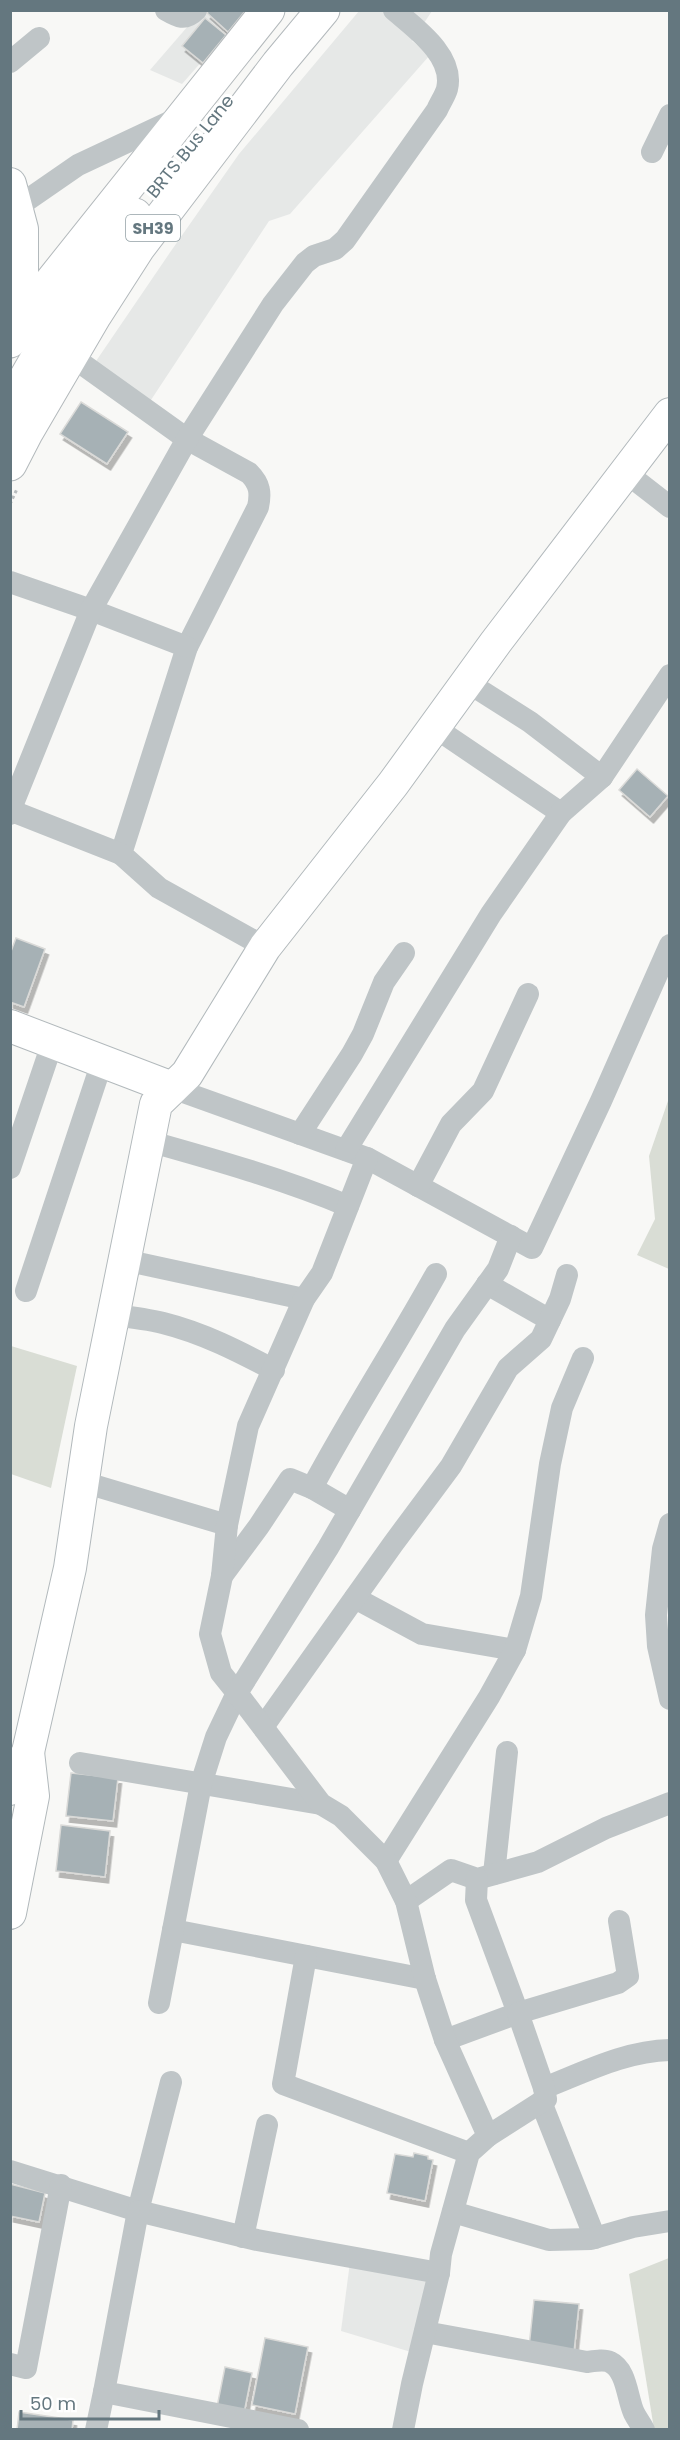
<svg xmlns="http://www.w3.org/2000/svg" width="680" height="2440" font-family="Poppins,sans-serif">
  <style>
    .built { fill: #e6e8e7 }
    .green { fill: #d9ddd5 }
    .building { fill: #a6b1b5; stroke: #dadad8; stroke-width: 1.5; filter: url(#shadow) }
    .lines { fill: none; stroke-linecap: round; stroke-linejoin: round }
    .secondary-casing { stroke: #b2b9bc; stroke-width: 34 }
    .primary-casing { stroke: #b3b9bc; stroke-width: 35 }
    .path { stroke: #b8bcbe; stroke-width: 3; stroke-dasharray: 3 3; stroke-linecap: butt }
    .street { stroke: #bfc5c7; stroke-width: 22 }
    .secondary { stroke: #fff; stroke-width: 32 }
    .primary { stroke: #fff; stroke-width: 33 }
    .labels { text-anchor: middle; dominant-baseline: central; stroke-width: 6; stroke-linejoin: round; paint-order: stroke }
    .shield { fill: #fff; stroke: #92a0a5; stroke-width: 1.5 }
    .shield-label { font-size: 16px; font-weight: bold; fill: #64777f }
    .street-label { font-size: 18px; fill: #64777f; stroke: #fff }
  </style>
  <defs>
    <filter id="shadow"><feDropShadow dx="3.5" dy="6" stdDeviation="0" flood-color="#0004"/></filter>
  </defs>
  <rect width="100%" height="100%" fill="#f8f8f6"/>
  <!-- built -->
  <g class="built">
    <polygon points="201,11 246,11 182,84 150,70"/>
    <polygon points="359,11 432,11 412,41 430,55 290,214 269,221 147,406 92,367 171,251 239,154"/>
    <polygon points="350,2262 428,2278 411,2352 341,2331"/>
  </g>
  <!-- green -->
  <g class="green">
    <polygon points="669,1098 669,1269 637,1255 655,1219 649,1156"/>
    <polygon points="11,1346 77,1366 51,1488 11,1474"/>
    <polygon points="669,2258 669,2429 654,2429 629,2274"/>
  </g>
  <!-- building -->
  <g class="building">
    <polygon points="209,10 246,10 228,32 207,13"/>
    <polygon points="205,18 226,35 203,63 182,46"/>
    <polygon points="81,402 128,432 107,464 60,434"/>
    <polygon points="637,769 668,796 650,817 619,790"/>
    <polygon points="16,938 45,949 24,1007 10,1002 10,954"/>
    <polygon points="71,1773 118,1778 113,1821 66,1816"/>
    <polygon points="61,1825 110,1831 105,1877 56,1871"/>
    <polygon points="414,2153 428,2156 428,2159 433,2160 425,2201 387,2193 395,2154 413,2157"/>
    <polygon points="10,2184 45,2193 39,2222 10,2216"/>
    <polygon points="534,2300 579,2304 574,2352 529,2347"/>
    <polygon points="265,2338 308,2347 295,2414 252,2405"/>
    <polygon points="225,2367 252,2373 244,2413 217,2407"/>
    <polygon points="19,2412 73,2420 72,2430 17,2430"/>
  </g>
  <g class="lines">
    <defs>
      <g id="secondary">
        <polyline points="10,184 22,229 22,281 28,311 40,326"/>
        <polyline points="10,1026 172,1088"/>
        <polyline points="10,1789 28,1752 70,1568 91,1426 156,1104 187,1074 265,947 393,784 496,642 670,414"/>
        <polyline points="10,1913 33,1796 28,1752"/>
      </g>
      <g id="primary">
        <polyline points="10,341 28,311 268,10"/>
        <path d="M 10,408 C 45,338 88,278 135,215"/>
        <polyline points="10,464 26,433 95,315 138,248 278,64 323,10"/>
      </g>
    </defs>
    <!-- secondary casing -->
    <use href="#secondary" class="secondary-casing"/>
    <!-- primary casing -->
    <use href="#primary" class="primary-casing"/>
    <!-- path -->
    <polyline class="path" points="10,504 17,489"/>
    <!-- street -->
    <g class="street">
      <path d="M 166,10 C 178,17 185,21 196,10"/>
      <polyline points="10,62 39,38"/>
      <polyline points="652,152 670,115"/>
      <polyline points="10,212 78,165 176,119"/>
      <path d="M 71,356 L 187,439 L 249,473 C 260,484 261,493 258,507 L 187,647 L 121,854 L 159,888 L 265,947"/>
      <polyline points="625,472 670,507"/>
      <polyline points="10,582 91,610 187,647"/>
      <polyline points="467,682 530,722 602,777"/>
      <polyline points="434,727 561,813"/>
      <path d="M 10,811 L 91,610 L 187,439 L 273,304 L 305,263 L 314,256 L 335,249 L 345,240 L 437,110 C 440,103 445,96 447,89 C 455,56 415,28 394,10"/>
      <polyline points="10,814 12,811 121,854"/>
      <polyline points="172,1088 367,1158 532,1248 601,1101 670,945"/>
      <polyline points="300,1134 352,1054 363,1034 384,982 404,953"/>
      <path d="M 148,1141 C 216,1160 283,1179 348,1206"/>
      <polyline points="346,1150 491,914 561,813 602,777 670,675"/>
      <polyline points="10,1168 53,1041"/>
      <polyline points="418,1186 451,1124 483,1091 528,994"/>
      <polyline points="124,1260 304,1299"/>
      <polyline points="487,1284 550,1320"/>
      <polyline points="26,1291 102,1062"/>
      <path d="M 113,1315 C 130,1317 147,1319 163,1323 C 203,1333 238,1351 274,1370"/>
      <polyline points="83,1482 227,1525"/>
      <polyline points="312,1488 350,1510"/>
      <polyline points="670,1524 663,1549 656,1615 658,1646 670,1699"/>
      <path d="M 222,1576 L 259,1526 L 290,1479 L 312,1488 C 351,1415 396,1346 436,1274"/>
      <polyline points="355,1598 422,1634 515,1650"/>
      <polyline points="263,1727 393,1544 451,1466 508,1368 541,1339 560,1299 567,1275"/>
      <polyline points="80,1763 321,1804"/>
      <polyline points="386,1861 489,1697 515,1650 531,1596 550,1464 562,1408 583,1358"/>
      <polyline points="494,1874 507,1752"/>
      <polyline points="406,1901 451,1870 477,1879 538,1862 606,1828 670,1803"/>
      <polyline points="173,1930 425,1979"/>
      <polyline points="306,1956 283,2084 469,2153"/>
      <polyline points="159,2003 201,1784 216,1737 237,1693 221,1673 210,1634 222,1576 227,1525 248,1426 304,1299 322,1273 367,1158"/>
      <polyline points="445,2040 518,2013 476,1900 477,1879"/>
      <path d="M 544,2088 C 585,2072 625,2051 670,2050"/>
      <polyline points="541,2102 595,2238"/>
      <polyline points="488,2136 546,2099 544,2088 518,2013 618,1983 628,1976 619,1921"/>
      <polyline points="10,2171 138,2211 171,2082"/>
      <polyline points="453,2212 549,2240 591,2239 633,2227 670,2221"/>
      <polyline points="243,2237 267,2125"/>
      <path d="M 425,2332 L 587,2362 C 594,2361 604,2359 610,2362 C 627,2370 627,2398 634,2413 C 637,2419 641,2424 644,2430"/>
      <polyline points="10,2364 26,2368 61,2185"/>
      <polyline points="96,2430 104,2392"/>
      <polyline points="298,2430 104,2392 138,2211 257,2240 439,2273"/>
      <polyline points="403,2430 412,2384 439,2273 441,2254 469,2153 488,2136 445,2040 425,1979 406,1901 386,1861 341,1816 321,1804 237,1693 328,1548 455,1329 498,1269 511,1236"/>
    </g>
    <!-- secondary -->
    <use href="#secondary" class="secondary"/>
    <!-- primary -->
    <use href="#primary" class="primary"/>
  </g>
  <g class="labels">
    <!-- shield labels -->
    <rect class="shield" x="126" y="215" width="54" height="26" rx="4.5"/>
    <g class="shield-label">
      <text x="153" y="228">SH39</text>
    </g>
    <!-- street labels -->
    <g class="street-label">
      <text transform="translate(190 146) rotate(-51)">BRTS Bus Lane</text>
    </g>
  </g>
  <!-- border -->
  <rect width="680" height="2440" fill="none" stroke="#64777f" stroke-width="24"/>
  <!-- scale -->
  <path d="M21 2410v9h138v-9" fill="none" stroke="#64777f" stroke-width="3"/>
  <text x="30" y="2410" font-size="18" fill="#64777f" stroke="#ffffff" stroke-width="4.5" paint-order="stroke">50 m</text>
</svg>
